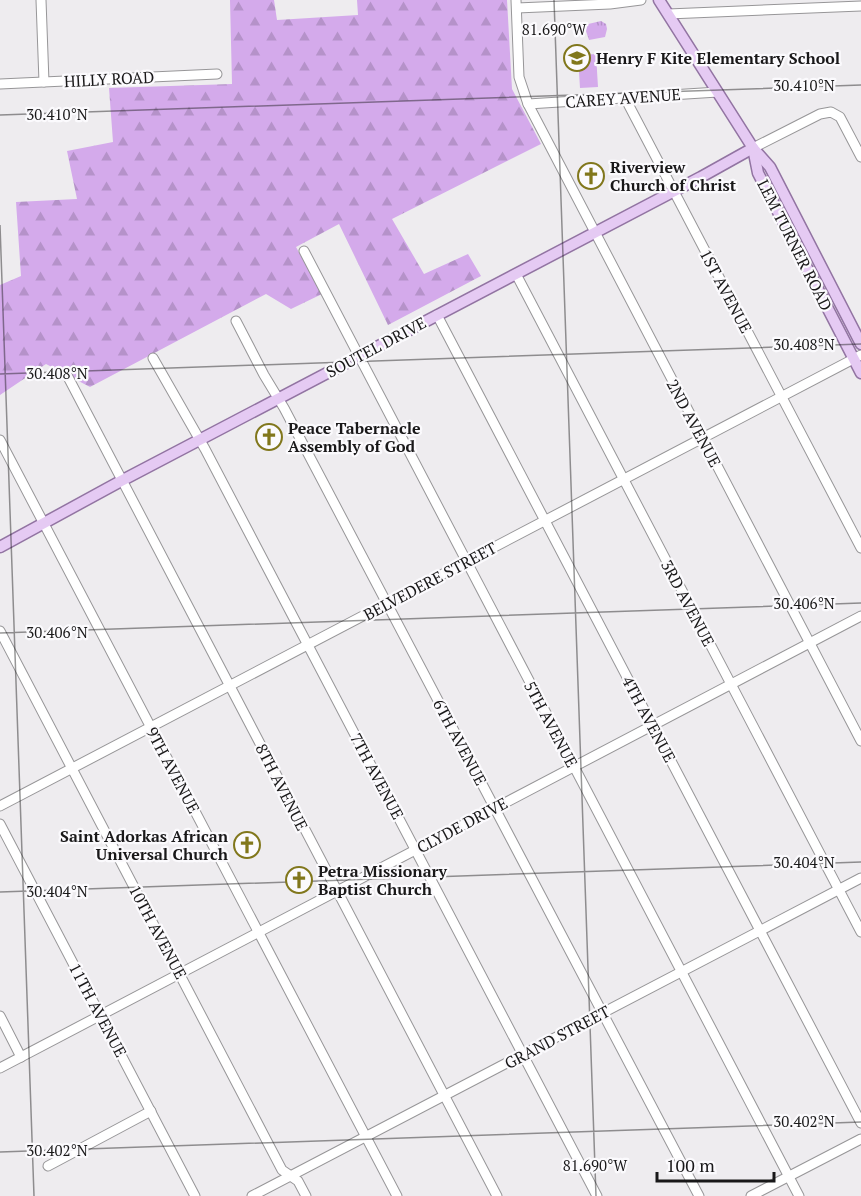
<svg xmlns="http://www.w3.org/2000/svg" width="861" height="1196" font-family="'PT Serif',serif">
  <style>
    .grass { fill: #d4aaeb }
    .forest { fill: url(#forest-firs) }
    .park { fill: url(#park-tufts) }
    .lines { fill: none; stroke-linecap: round; stroke-linejoin: round }
    .minor-casing { stroke: #979698; stroke-width: 11 }
    .major-casing { stroke: #9274a2; stroke-width: 13 }
    .minor { stroke: #fff; stroke-width: 9 }
    .major { stroke: #e5caf3; stroke-width: 10 }
    .ticks { fill: none; stroke: #191819; stroke-width: 1.5; stroke-opacity: 0.45 }
    .labels { text-anchor: middle; dominant-baseline: central; stroke-width: 4.5; stroke-linejoin: round; paint-order: stroke }
    .poi-label { font-size: 16px; font-weight: bold; fill: #191819; stroke: #fbfafd; text-anchor: start }
    .street-label { font-size: 16px; fill: #191819; stroke: #fbfafd }
    .ticks-label { font-size: 15px; text-anchor: middle; fill: #191819; stroke: #fbfafd; stroke-width: 4.5; stroke-linejoin: round; paint-order: stroke }
  </style>
  <defs>
    <pattern id="forest-firs" width="22" height="20" patternUnits="userSpaceOnUse" patternTransform="scale(1.5)"><rect width="22" height="20" fill="#d4aaeb"/><path d="M5 1l3.5 6h-7zM16 11l3.5 6h-7z" fill="#b592c9"/></pattern>
    <pattern id="park-tufts" width="24" height="20" patternUnits="userSpaceOnUse" patternTransform="scale(1.5)"><rect width="24" height="20" fill="#d4aaeb"/><path d="M3 7l-1-3M5 7V3M7 7l1-3M15 17l-1-3M17 17v-4M19 17l1-3" fill="none" stroke="#b592c9"/></pattern>
  </defs>
  <rect width="100%" height="100%" fill="#eeecef"/>
  <!-- grass -->
  <polygon class="grass" points="596,54 598,87 580,88 578,55"/>
  <!-- forest -->
  <polygon class="forest" points="230,0 274,0 277,20 358,15 357,0 507,0 512,89 541,144 392,219 424,274 468,254 481,276 388,325 339,224 296,247 322,294 291,309 266,294 90,387 46,364 0,395 0,285 21,276 16,202 77,199 67,151 113,142 109,88 232,84"/>
  <!-- park -->
  <polygon class="park" points="601,21 606,24 607,29 605,37 589,40 584,25"/>
  <g class="lines">
    <defs>
      <g id="minor">
        <polyline points="41,0 44,82"/>
        <polyline points="516,0 519,77 528,104 861,741"/>
        <polyline points="517,8 610,4 641,0"/>
        <polyline points="668,14 861,6"/>
        <polyline points="0,84 217,74"/>
        <polyline points="625,98 861,548"/>
        <polyline points="528,104 718,92"/>
        <polyline points="753,148 820,114 831,112 840,117 861,157"/>
        <polyline points="304,251 799,1196"/>
        <polyline points="516,274 861,932"/>
        <polyline points="437,315 861,1123"/>
        <polyline points="236,321 264,375 284,408 699,1196"/>
        <polyline points="153,358 205,449 597,1196"/>
        <polyline points="68,377 497,1196"/>
        <polyline points="0,440 397,1196"/>
        <polyline points="0,631 282,1170 298,1181 306,1196"/>
        <polyline points="0,806 861,355"/>
        <polyline points="0,824 195,1196"/>
        <polyline points="0,1016 21,1057"/>
        <polyline points="0,1068 861,616"/>
        <polyline points="48,1166 151,1111"/>
        <polyline points="252,1196 861,878"/>
        <polyline points="751,1196 861,1139"/>
      </g>
      <g id="major">
        <polyline points="659,0 753,148 770,167 861,344"/>
        <polyline points="753,148 758,173 861,373"/>
        <polyline points="0,547 121,481 701,177 753,148"/>
      </g>
    </defs>
    <!-- minor casing -->
    <use href="#minor" class="minor-casing"/>
    <!-- major casing -->
    <use href="#major" class="major-casing"/>
    <!-- minor -->
    <use href="#minor" class="minor"/>
    <!-- major -->
    <use href="#major" class="major"/>
  </g>
  <!-- ticks -->
  <path class="ticks" d="M 554,0 L 596,1196M 0,115 L 861,85M 0,225 L 34,1196M 0,374 L 861,344M 0,633 L 861,603M 0,892 L 861,862M 0,1152 L 861,1122"/>
  <!-- icons -->
  <defs>
    <symbol id="school-ring" viewBox="-11 -11 22 22"><circle r="9.5" fill="#fbfafd" stroke="#81771c" stroke-width="1.5"/><path d="M0-5L7-2L0 1L-7-2ZM-4 1L0 2.5L4 1V4Q0 6-4 4Z" fill="#81771c"/></symbol>
    <symbol id="church-ring" viewBox="-11 -11 22 22"><circle r="9.5" fill="#fbfafd" stroke="#81771c" stroke-width="1.5"/><path d="M-1.2-6h2.4v3.5h3.3v2.4h-3.3V6h-2.4V-.1h-3.3v-2.4h3.3Z" fill="#81771c"/></symbol>
  </defs>
  <g fill-rule="evenodd">
    <use href="#school-ring" x="562" y="43" width="30" height="30"/>
    <use href="#church-ring" x="576" y="161" width="30" height="30"/>
    <use href="#church-ring" x="254" y="422" width="30" height="30"/>
    <use href="#church-ring" x="232" y="830" width="30" height="30"/>
    <use href="#church-ring" x="284" y="865" width="30" height="30"/>
  </g>
  <g class="labels">
    <!-- poi labels -->
    <g class="poi-label">
      <text x="596" y="58">Henry F Kite Elementary School</text>
      <text x="610" y="167">Riverview<tspan x="610" dy="18">Church of Christ</tspan></text>
      <text x="288" y="428">Peace Tabernacle<tspan x="288" dy="18">Assembly of God</tspan></text>
      <text x="228" y="836" text-anchor="end">Saint Adorkas African<tspan x="228" dy="18">Universal Church</tspan></text>
      <text x="318" y="871">Petra Missionary<tspan x="318" dy="18">Baptist Church</tspan></text>
    </g>
    <!-- street labels -->
    <g class="street-label">
      <text transform="translate(109 79) rotate(-3)">HILLY ROAD</text>
      <text transform="translate(623 98) rotate(-4)">CAREY AVENUE</text>
      <text transform="translate(795 245) rotate(63)">LEM TURNER ROAD</text>
      <text transform="translate(726 291) rotate(62)">1ST AVENUE</text>
      <text transform="translate(376 347) rotate(-28)">SOUTEL DRIVE</text>
      <text transform="translate(694 423) rotate(62)">2ND AVENUE</text>
      <text transform="translate(430 581) rotate(-28)">BELVEDERE STREET</text>
      <text transform="translate(688 603) rotate(62)">3RD AVENUE</text>
      <text transform="translate(649 719) rotate(62)">4TH AVENUE</text>
      <text transform="translate(551 724) rotate(62)">5TH AVENUE</text>
      <text transform="translate(460 742) rotate(62)">6TH AVENUE</text>
      <text transform="translate(173 770) rotate(62)">9TH AVENUE</text>
      <text transform="translate(377 776) rotate(62)">7TH AVENUE</text>
      <text transform="translate(282 787) rotate(63)">8TH AVENUE</text>
      <text transform="translate(462 825) rotate(-28)">CLYDE DRIVE</text>
      <text transform="translate(158 932) rotate(62)">10TH AVENUE</text>
      <text transform="translate(98 1010) rotate(62)">11TH AVENUE</text>
      <text transform="translate(557 1037) rotate(-28)">GRAND STREET</text>
    </g>
  </g>
  <g class="ticks-label">
    <text x="554" y="35">81.690°W</text>
    <text x="804" y="91">30.410°N</text>
    <text x="57" y="120">30.410°N</text>
    <text x="804" y="350">30.408°N</text>
    <text x="57" y="379">30.408°N</text>
    <text x="804" y="609">30.406°N</text>
    <text x="57" y="638">30.406°N</text>
    <text x="804" y="868">30.404°N</text>
    <text x="57" y="897">30.404°N</text>
    <text x="804" y="1127">30.402°N</text>
    <text x="57" y="1156">30.402°N</text>
    <text x="595" y="1171">81.690°W</text>
  </g>
  <!-- scale -->
  <path d="M657 1172v9h117v-9" fill="none" stroke="#191819" stroke-width="3"/>
  <text x="666" y="1172" font-size="18" fill="#191819" stroke="#fbfafd" stroke-width="4.5" paint-order="stroke">100 m</text>
</svg>
